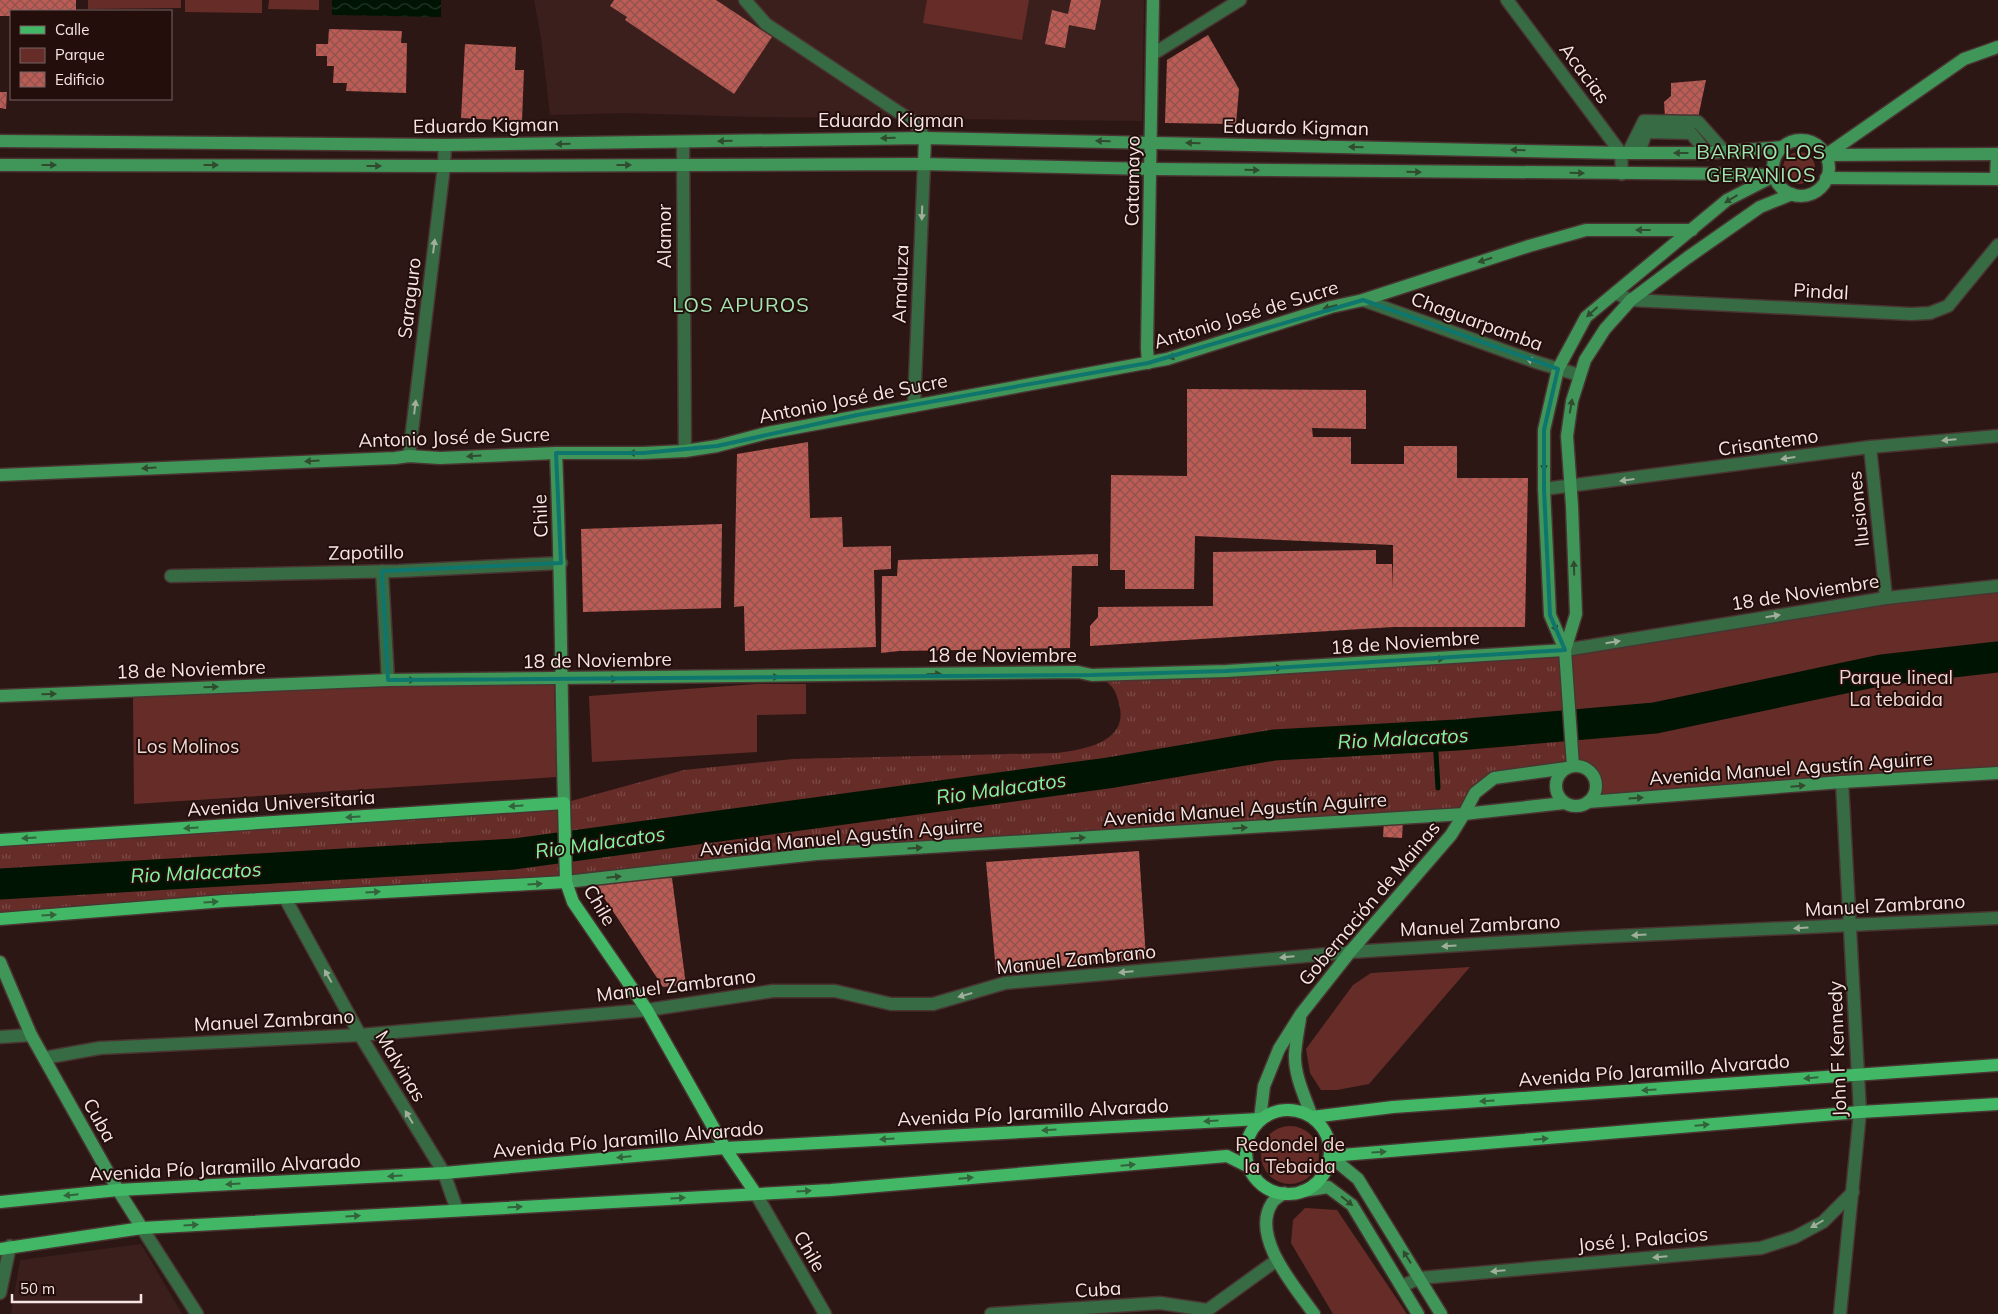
<svg xmlns="http://www.w3.org/2000/svg" width="1998" height="1314" font-family="Mulish,sans-serif">
  <style>
    .built { fill: #3b1f1c }
    .grass { fill: url(#grass-tufts) }
    .green { fill: #662d28 }
    .water { fill: url(#water-waves) }
    .lines { fill: none; stroke-linecap: round; stroke-linejoin: round }
    .stream { stroke: #001404; stroke-width: 5 }
    .river { stroke: #001404; stroke-width: 31 }
    .building { fill: url(#building-cross-hatch) }
    .street-casing { stroke: #493432; stroke-width: 15 }
    .secondary-casing { stroke: #493432; stroke-width: 15 }
    .primary-casing { stroke: #493432; stroke-width: 15 }
    .street { stroke: #376b44; stroke-width: 12 }
    .secondary { stroke: #3f9658; stroke-width: 12 }
    .primary { stroke: #42b867; stroke-width: 12 }
    .oneway { fill: #304b2e }
    .oneway2 { fill: #a0ae9b }
    .oneway3 { fill: #32633a }
    .marked { fill: none; stroke: #0f766e; stroke-width: 4; stroke-linejoin: round }
    .labels { text-anchor: middle; dominant-baseline: central; stroke-width: 4; stroke-linejoin: round; paint-order: stroke }
    .street-label { font-size: 19px; fill: #f5e5e3; stroke: #230e0c }
    .park-label { font-size: 19px; fill: #f1d6d2; stroke: #230e0c }
    .neighbourhood-label { font-size: 20px; letter-spacing: 1px; fill: #a3e6b1; stroke: #230e0c }
    .water-label { font-size: 20px; font-style: italic; fill: #84f5a1; stroke: #230e0c }
  </style>
  <defs>
    <pattern id="grass-tufts" width="24" height="20" patternUnits="userSpaceOnUse" patternTransform="scale(1.25)"><rect width="24" height="20" fill="#662d28"/><path d="M3 7l-1-3M5 7V3M7 7l1-3M15 17l-1-3M17 17v-4M19 17l1-3" fill="none" stroke="#7c4b47"/></pattern>
    <pattern id="water-waves" width="16" height="10" patternUnits="userSpaceOnUse" patternTransform="scale(1.25)"><rect width="16" height="10" fill="#001404"/><path d="M0 5q4-4 8 0t8 0" fill="none" stroke="#263628"/></pattern>
    <pattern id="building-cross-hatch" width="8" height="8" patternUnits="userSpaceOnUse" patternTransform="scale(1.25)"><rect width="8" height="8" fill="#bc5c54"/><path d="M0 0l8 8M0 8l8-8" fill="none" stroke="#8e534e"/></pattern>
  </defs>
  <rect width="100%" height="100%" fill="#2d1715"/>
  <!-- built -->
  <g class="built">
    <polygon points="534,0 1144,0 1142,121 755,117 626,113 550,115 541,38"/>
    <polygon points="141,1244 182,1314 11,1314 20,1260"/>
  </g>
  <!-- grass -->
  <path class="grass" d="M 1565,650 L 1573,766 L 1494,778 L 1464,814 L 816,854 L 566,882 L 0,919 L 0,840 L 564,803 L 684,770 L 793,759 L 1056,753 C 1083,750 1130,742 1119,704 C 1116,691 1113,686 1103,679 Z"/>
  <!-- green -->
  <g class="green">
    <polygon points="88,0 181,0 181,8 88,9"/>
    <polygon points="185,0 262,0 262,13 185,12"/>
    <polygon points="269,0 319,0 319,10 268,9"/>
    <polygon points="927,0 1029,0 1022,40 923,23"/>
    <circle cx="1799" cy="168" r="16"/>
    <path d="M 1998,586 L 1998,773 L 1592,798 C 1600,784 1593,769 1577,766 L 1565,650 Z"/>
    <polygon points="554,680 557,777 134,804 133,694"/>
    <polygon points="757,684 806,684 806,714 757,715 757,752 592,762 589,696"/>
    <polygon points="1470,967 1369,1084 1337,1090 1321,1090 1310,1073 1306,1049 1353,985 1371,973"/>
    <circle cx="1290" cy="1155" r="29"/>
    <polygon points="1305,1208 1337,1210 1407,1314 1333,1314 1291,1243 1293,1220"/>
  </g>
  <!-- water -->
  <polygon class="water" points="332,0 441,0 441,17 332,15"/>
  <g class="lines">
    <!-- stream -->
    <polyline class="stream" points="1435,736 1438,788"/>
    <!-- river -->
    <polyline class="river" points="0,884 514,854 1108,773 1274,745 1457,735 1655,718 1882,670 1998,657"/>
  </g>
  <!-- building -->
  <g class="building">
    <polygon points="0,0 76,0 76,11 11,11 11,16 0,16"/>
    <polygon points="614,0 716,0 772,37 734,94 625,20 627,17 610,6"/>
    <polygon points="1071,0 1101,0 1095,30 1069,25 1065,48 1045,44 1052,10 1068,14"/>
    <polygon points="329,29 402,31 401,43 407,43 406,93 346,91 347,83 333,83 334,66 327,66 327,56 316,56 316,44 328,44"/>
    <polygon points="1208,35 1239,89 1236,124 1165,123 1167,60"/>
    <polygon points="465,44 516,47 515,70 524,70 522,121 461,118"/>
    <polygon points="1706,80 1698,118 1665,116 1664,102 1671,96 1671,83"/>
    <polygon points="0,92 7,92 6,109 0,108"/>
    <polygon points="1187,389 1366,390 1366,429 1312,428 1313,437 1351,437 1351,464 1404,464 1404,446 1457,446 1457,478 1528,478 1525,627 1393,627 1090,646 1090,626 1098,617 1098,607 1213,606 1213,552 1376,550 1376,564 1392,564 1393,590 1393,545 1195,536 1194,589 1125,589 1125,570 1110,570 1111,475 1187,476"/>
    <polygon points="808,442 810,518 842,517 843,547 891,546 891,569 874,570 876,647 745,651 744,606 734,607 737,454"/>
    <polygon points="722,524 721,608 583,612 581,529"/>
    <polygon points="1098,554 1098,566 1072,566 1070,648 899,651 881,653 882,576 897,576 898,560"/>
    <polygon points="1384,820 1403,821 1402,838 1383,837"/>
    <polygon points="1139,851 1146,959 996,971 986,862"/>
    <polygon points="672,878 686,985 663,987 593,881"/>
  </g>
  <g class="lines">
    <defs>
      <g id="street">
        <polyline points="745,0 766,24 915,123 925,138"/>
        <polyline points="1507,0 1621,153 1622,174"/>
        <polyline points="1153,54 1240,0"/>
        <polyline points="683,142 685,451"/>
        <polyline points="1628,153 1644,121 1698,122 1724,151"/>
        <polyline points="1639,153 1646,132 1691,133 1707,153"/>
        <polyline points="1615,293 1631,300 1911,314 1930,313 1948,306 1998,245"/>
        <polyline points="1363,300 1536,362 1579,375"/>
        <polyline points="914,406 924,164"/>
        <polyline points="1870,447 1886,598"/>
        <polyline points="409,456 444,166 445,145"/>
        <polyline points="1544,489 1870,447 1998,436"/>
        <polyline points="382,571 388,680"/>
        <polyline points="171,576 399,571 561,563"/>
        <polyline points="1565,650 1886,598 1998,586"/>
        <polyline points="285,898 360,1035 444,1173 457,1210"/>
        <polyline points="0,1037 31,1035"/>
        <polyline points="44,1058 100,1048 360,1035 647,1010 773,991 835,991 891,1004 933,1004 1005,983 1350,952 1576,938 1998,918"/>
        <polyline points="756,1194 825,1314"/>
        <polyline points="142,1228 197,1314"/>
        <polyline points="1402,1286 1420,1278 1761,1248 1795,1237 1823,1222 1853,1192"/>
        <polyline points="0,1293 10,1246"/>
        <polyline points="991,1314 1160,1303 1207,1310"/>
        <polyline points="1202,1314 1277,1260"/>
        <polyline points="1840,1314 1860,1112 1842,782"/>
      </g>
      <g id="secondary">
        <circle cx="1801" cy="168" r="28"/>
        <polyline points="0,141 445,145 925,138 1621,153 1707,153 1782,147"/>
        <polyline points="1826,155 1964,59 1998,47"/>
        <polyline points="1826,155 1998,154"/>
        <polyline points="924,164 925,138"/>
        <polyline points="0,165 444,166 921,164 1151,169 1748,174 1774,176"/>
        <polyline points="1826,178 1998,179"/>
        <polyline points="1996,179 1997,154"/>
        <polyline points="1148,363 1147,348 1153,0"/>
        <path d="M 556,453 C 561,569 561,686 564,803"/>
        <polyline points="0,475 395,458 409,456 440,458 556,453 643,453 685,451 717,446 767,433 1167,359 1331,307 1363,300 1529,246 1586,230 1692,230"/>
        <polyline points="1565,650 1576,614 1572,506 1567,436 1572,401 1585,360 1605,329 1631,300 1687,258 1760,207 1792,194"/>
        <polyline points="0,696 388,680 1078,672 1092,675 1226,671 1565,650"/>
        <polyline points="1573,766 1565,650 1550,615 1544,489 1544,430 1558,369 1586,317 1727,200 1774,176"/>
        <circle cx="1576" cy="786" r="20"/>
        <polyline points="1588,802 1842,782 1998,773"/>
        <polyline points="566,882 816,854 1464,814 1564,803"/>
        <polyline points="0,962 31,1035 118,1190 142,1228"/>
        <path d="M 1300,1019 C 1298,1030 1296,1042 1295,1054 C 1294,1075 1305,1097 1312,1117"/>
        <polyline points="1260,1119 1264,1086 1279,1049 1301,1014 1350,952 1451,835 1464,814 1475,793 1494,778 1567,768"/>
        <polyline points="1330,1156 1358,1179 1441,1314"/>
        <polyline points="1303,1191 1328,1187 1352,1205 1418,1314"/>
        <path d="M 1284,1193 C 1280,1196 1274,1199 1272,1203 C 1250,1237 1296,1288 1314,1314"/>
      </g>
      <g id="primary">
        <polyline points="0,840 564,803 566,882 573,902 647,1010 725,1148 756,1194"/>
        <polyline points="0,919 224,901 566,882"/>
        <circle cx="1288" cy="1152" r="42"/>
        <polyline points="1312,1117 1393,1107 1998,1065"/>
        <polyline points="1330,1156 1860,1112 1998,1104"/>
        <polyline points="0,1202 118,1190 444,1173 725,1148 1260,1119"/>
        <polyline points="0,1249 142,1228 831,1190 1227,1156 1251,1168"/>
      </g>
    </defs>
    <!-- street casing -->
    <use href="#street" class="street-casing"/>
    <!-- secondary casing -->
    <use href="#secondary" class="secondary-casing"/>
    <!-- primary casing -->
    <use href="#primary" class="primary-casing"/>
    <!-- street -->
    <use href="#street" class="street"/>
    <!-- secondary -->
    <use href="#secondary" class="secondary"/>
    <!-- primary -->
    <use href="#primary" class="primary"/>
  </g>
  <!-- one-way arrows -->
  <defs><path id="oneway-solid" d="M-6-.8H1V-3.2L6.5 0L1 3.2V.8H-6Z" transform="scale(1.25)"/></defs>
  <g class="oneway">
    <use href="#oneway-solid" transform="translate(888 138) rotate(179)"/>
    <use href="#oneway-solid" transform="translate(725 141) rotate(179)"/>
    <use href="#oneway-solid" transform="translate(1103 141) rotate(-179)"/>
    <use href="#oneway-solid" transform="translate(1193 143) rotate(-179)"/>
    <use href="#oneway-solid" transform="translate(563 144) rotate(179)"/>
    <use href="#oneway-solid" transform="translate(1356 147) rotate(-179)"/>
    <use href="#oneway-solid" transform="translate(1518 150) rotate(-179)"/>
    <use href="#oneway-solid" transform="translate(1681 153) rotate(180)"/>
    <use href="#oneway-solid" transform="translate(49 165)"/>
    <use href="#oneway-solid" transform="translate(211 165)"/>
    <use href="#oneway-solid" transform="translate(624 165)"/>
    <use href="#oneway-solid" transform="translate(374 166)"/>
    <use href="#oneway-solid" transform="translate(1252 170) rotate(1)"/>
    <use href="#oneway-solid" transform="translate(1414 172) rotate(1)"/>
    <use href="#oneway-solid" transform="translate(1577 173) rotate(1)"/>
    <use href="#oneway-solid" transform="translate(1731 199) rotate(149)"/>
    <use href="#oneway-solid" transform="translate(1643 230) rotate(-180)"/>
    <use href="#oneway-solid" transform="translate(1485 260) rotate(162)"/>
    <use href="#oneway-solid" transform="translate(1330 307) rotate(165)"/>
    <use href="#oneway-solid" transform="translate(1592 312) rotate(138)"/>
    <use href="#oneway-solid" transform="translate(1175 356) rotate(163)"/>
    <use href="#oneway-solid" transform="translate(1571 406) rotate(-80)"/>
    <use href="#oneway-solid" transform="translate(636 453) rotate(180)"/>
    <use href="#oneway-solid" transform="translate(474 456) rotate(177)"/>
    <use href="#oneway-solid" transform="translate(312 461) rotate(177)"/>
    <use href="#oneway-solid" transform="translate(1544 464) rotate(90)"/>
    <use href="#oneway-solid" transform="translate(149 468) rotate(177)"/>
    <use href="#oneway-solid" transform="translate(1574 568) rotate(-92)"/>
    <use href="#oneway-solid" transform="translate(1554 625) rotate(67)"/>
    <use href="#oneway-solid" transform="translate(1437 659) rotate(-4)"/>
    <use href="#oneway-solid" transform="translate(1275 668) rotate(-3)"/>
    <use href="#oneway-solid" transform="translate(934 674) rotate(-1)"/>
    <use href="#oneway-solid" transform="translate(772 677) rotate(-1)"/>
    <use href="#oneway-solid" transform="translate(610 679) rotate(-1)"/>
    <use href="#oneway-solid" transform="translate(408 680)"/>
    <use href="#oneway-solid" transform="translate(211 687) rotate(-2)"/>
    <use href="#oneway-solid" transform="translate(49 694) rotate(-2)"/>
    <use href="#oneway-solid" transform="translate(1798 786) rotate(-5)"/>
    <use href="#oneway-solid" transform="translate(1636 798) rotate(-4)"/>
    <use href="#oneway-solid" transform="translate(1240 828) rotate(-4)"/>
    <use href="#oneway-solid" transform="translate(1078 838) rotate(-4)"/>
    <use href="#oneway-solid" transform="translate(915 848) rotate(-4)"/>
    <use href="#oneway-solid" transform="translate(614 877) rotate(-6)"/>
    <use href="#oneway-solid" transform="translate(1347 1201) rotate(39)"/>
    <use href="#oneway-solid" transform="translate(1407 1257) rotate(-122)"/>
  </g>
  <g class="oneway2">
    <use href="#oneway-solid" transform="translate(922 213) rotate(92)"/>
    <use href="#oneway-solid" transform="translate(434 246) rotate(-83)"/>
    <use href="#oneway-solid" transform="translate(1533 361) rotate(-161)"/>
    <use href="#oneway-solid" transform="translate(415 407) rotate(-83)"/>
    <use href="#oneway-solid" transform="translate(1949 440) rotate(175)"/>
    <use href="#oneway-solid" transform="translate(1788 458) rotate(172)"/>
    <use href="#oneway-solid" transform="translate(1627 480) rotate(172)"/>
    <use href="#oneway-solid" transform="translate(1773 616) rotate(-9)"/>
    <use href="#oneway-solid" transform="translate(1613 642) rotate(-9)"/>
    <use href="#oneway-solid" transform="translate(1801 928) rotate(177)"/>
    <use href="#oneway-solid" transform="translate(1639 935) rotate(177)"/>
    <use href="#oneway-solid" transform="translate(1449 946) rotate(177)"/>
    <use href="#oneway-solid" transform="translate(1287 957) rotate(175)"/>
    <use href="#oneway-solid" transform="translate(1126 972) rotate(175)"/>
    <use href="#oneway-solid" transform="translate(328 976) rotate(-119)"/>
    <use href="#oneway-solid" transform="translate(965 995) rotate(164)"/>
    <use href="#oneway-solid" transform="translate(409 1117) rotate(-121)"/>
    <use href="#oneway-solid" transform="translate(1817 1224) rotate(150)"/>
    <use href="#oneway-solid" transform="translate(1660 1257) rotate(175)"/>
    <use href="#oneway-solid" transform="translate(1498 1271) rotate(175)"/>
  </g>
  <g class="oneway3">
    <use href="#oneway-solid" transform="translate(516 806) rotate(176)"/>
    <use href="#oneway-solid" transform="translate(353 817) rotate(176)"/>
    <use href="#oneway-solid" transform="translate(191 828) rotate(176)"/>
    <use href="#oneway-solid" transform="translate(29 838) rotate(176)"/>
    <use href="#oneway-solid" transform="translate(535 884) rotate(-3)"/>
    <use href="#oneway-solid" transform="translate(373 892) rotate(-3)"/>
    <use href="#oneway-solid" transform="translate(211 902) rotate(-4)"/>
    <use href="#oneway-solid" transform="translate(49 915) rotate(-4)"/>
    <use href="#oneway-solid" transform="translate(1811 1078) rotate(175)"/>
    <use href="#oneway-solid" transform="translate(1649 1090) rotate(176)"/>
    <use href="#oneway-solid" transform="translate(1487 1101) rotate(176)"/>
    <use href="#oneway-solid" transform="translate(1211 1121) rotate(177)"/>
    <use href="#oneway-solid" transform="translate(1702 1125) rotate(-5)"/>
    <use href="#oneway-solid" transform="translate(1049 1130) rotate(177)"/>
    <use href="#oneway-solid" transform="translate(887 1139) rotate(177)"/>
    <use href="#oneway-solid" transform="translate(1541 1139) rotate(-5)"/>
    <use href="#oneway-solid" transform="translate(1379 1152) rotate(-4)"/>
    <use href="#oneway-solid" transform="translate(624 1157) rotate(175)"/>
    <use href="#oneway-solid" transform="translate(1128 1165) rotate(-5)"/>
    <use href="#oneway-solid" transform="translate(395 1176) rotate(177)"/>
    <use href="#oneway-solid" transform="translate(966 1178) rotate(-5)"/>
    <use href="#oneway-solid" transform="translate(233 1184) rotate(177)"/>
    <use href="#oneway-solid" transform="translate(804 1191) rotate(-3)"/>
    <use href="#oneway-solid" transform="translate(71 1195) rotate(174)"/>
    <use href="#oneway-solid" transform="translate(678 1198) rotate(-3)"/>
    <use href="#oneway-solid" transform="translate(515 1207) rotate(-3)"/>
    <use href="#oneway-solid" transform="translate(353 1216) rotate(-3)"/>
    <use href="#oneway-solid" transform="translate(191 1225) rotate(-3)"/>
  </g>
  <!-- marked area -->
  <path class="marked" d="M 1363,300 L 1558,369 L 1544,430 L 1544,489 L 1550,615 L 1565,650 L 1226,671 L 1092,675 L 388,680 L 382,571 L 561,563 L 556,453 L 643,453 L 717,446 L 857,415 L 1148,363 Z"/>
  <g class="labels">
    <!-- street labels -->
    <g class="street-label">
      <text transform="translate(1585 73) rotate(53)">Acacias</text>
      <text x="891" y="120">Eduardo Kigman</text>
      <text transform="translate(486 125) rotate(-1)">Eduardo Kigman</text>
      <text transform="translate(1296 127) rotate(1)">Eduardo Kigman</text>
      <text transform="translate(1132 181) rotate(-89)">Catamayo</text>
      <text transform="translate(664 236) rotate(-90)">Alamor</text>
      <text transform="translate(900 284) rotate(-88)">Amaluza</text>
      <text transform="translate(1821 291) rotate(3)">Pindal</text>
      <text transform="translate(409 298) rotate(-83)">Saraguro</text>
      <text transform="translate(1246 314) rotate(-17)">Antonio José de Sucre</text>
      <text transform="translate(1477 321) rotate(20)">Chaguarpamba</text>
      <text transform="translate(853 398) rotate(-11)">Antonio José de Sucre</text>
      <text transform="translate(454 437) rotate(-2)">Antonio José de Sucre</text>
      <text transform="translate(1768 442) rotate(-8)">Crisantemo</text>
      <text transform="translate(1858 509) rotate(-96)">Ilusiones</text>
      <text transform="translate(540 516) rotate(-92)">Chile</text>
      <text transform="translate(366 552) rotate(-1)">Zapotillo</text>
      <text transform="translate(1805 592) rotate(-9)">18 de Noviembre</text>
      <text transform="translate(1405 642) rotate(-4)">18 de Noviembre</text>
      <text x="1002" y="655">18 de Noviembre</text>
      <text transform="translate(597 660) rotate(-1)">18 de Noviembre</text>
      <text transform="translate(191 669) rotate(-2)">18 de Noviembre</text>
      <text transform="translate(1791 768) rotate(-4)">Avenida Manuel Agustín Aguirre</text>
      <text transform="translate(281 803) rotate(-4)">Avenida Universitaria</text>
      <text transform="translate(1245 809) rotate(-4)">Avenida Manuel Agustín Aguirre</text>
      <text transform="translate(841 837) rotate(-5)">Avenida Manuel Agustín Aguirre</text>
      <text transform="translate(1369 903) rotate(-50)">Gobernación de Mainas</text>
      <text transform="translate(600 905) rotate(59)">Chile</text>
      <text transform="translate(1885 905) rotate(-3)">Manuel Zambrano</text>
      <text transform="translate(1480 925) rotate(-3)">Manuel Zambrano</text>
      <text transform="translate(1076 959) rotate(-6)">Manuel Zambrano</text>
      <text transform="translate(676 985) rotate(-7)">Manuel Zambrano</text>
      <text transform="translate(274 1020) rotate(-3)">Manuel Zambrano</text>
      <text transform="translate(1837 1049) rotate(-92)">John F Kennedy</text>
      <text transform="translate(401 1066) rotate(59)">Malvinas</text>
      <text transform="translate(1654 1070) rotate(-4)">Avenida Pío Jaramillo Alvarado</text>
      <text transform="translate(1033 1112) rotate(-3)">Avenida Pío Jaramillo Alvarado</text>
      <text transform="translate(100 1120) rotate(61)">Cuba</text>
      <text transform="translate(628 1139) rotate(-5)">Avenida Pío Jaramillo Alvarado</text>
      <text transform="translate(225 1167) rotate(-3)">Avenida Pío Jaramillo Alvarado</text>
      <text transform="translate(1643 1239) rotate(-5)">José J. Palacios</text>
      <text transform="translate(810 1251) rotate(60)">Chile</text>
      <text transform="translate(1098 1289) rotate(-4)">Cuba</text>
    </g>
    <!-- park labels -->
    <g class="park-label">
      <text x="1896" y="677">Parque lineal<tspan x="1896" dy="22">La tebaida</tspan></text>
      <text x="188" y="746">Los Molinos</text>
      <text x="1290" y="1144">Redondel de<tspan x="1290" dy="22">la Tebaida</tspan></text>
    </g>
    <!-- neighbourhood labels -->
    <g class="neighbourhood-label">
      <text x="1761" y="151">BARRIO LOS<tspan x="1761" dy="23">GERANIOS</tspan></text>
      <text x="741" y="304">LOS APUROS</text>
    </g>
    <!-- water labels -->
    <g class="water-label">
      <text transform="translate(1403 738) rotate(-3)">Rio Malacatos</text>
      <text transform="translate(1001 788) rotate(-8)">Rio Malacatos</text>
      <text transform="translate(600 842) rotate(-8)">Rio Malacatos</text>
      <text transform="translate(196 872) rotate(-3)">Rio Malacatos</text>
    </g>
  </g>
  <!-- legend -->
  <rect x="10" y="10" width="162" height="90" fill="#230e0c" stroke="#776462"/>
  <rect x="20" y="26" width="25" height="8" fill="#42b867" stroke="#776462"/>
  <text x="55" y="35" font-size="15" fill="#f5e5e3">Calle</text>
  <rect x="20" y="48" width="25" height="15" fill="#662d28" stroke="#776462"/>
  <text x="55" y="60" font-size="15" fill="#f5e5e3">Parque</text>
  <rect x="20" y="72" width="25" height="15" fill="url(#building-cross-hatch)" stroke="#776462"/>
  <text x="55" y="85" font-size="15" fill="#f5e5e3">Edificio</text>
  <!-- scale -->
  <path d="M12 1294v8h129v-8" fill="none" stroke="#f5e5e3" stroke-width="2.5"/>
  <text x="20" y="1294" font-size="15" fill="#f5e5e3" stroke="#230e0c" stroke-width="4" paint-order="stroke">50 m</text>
</svg>
